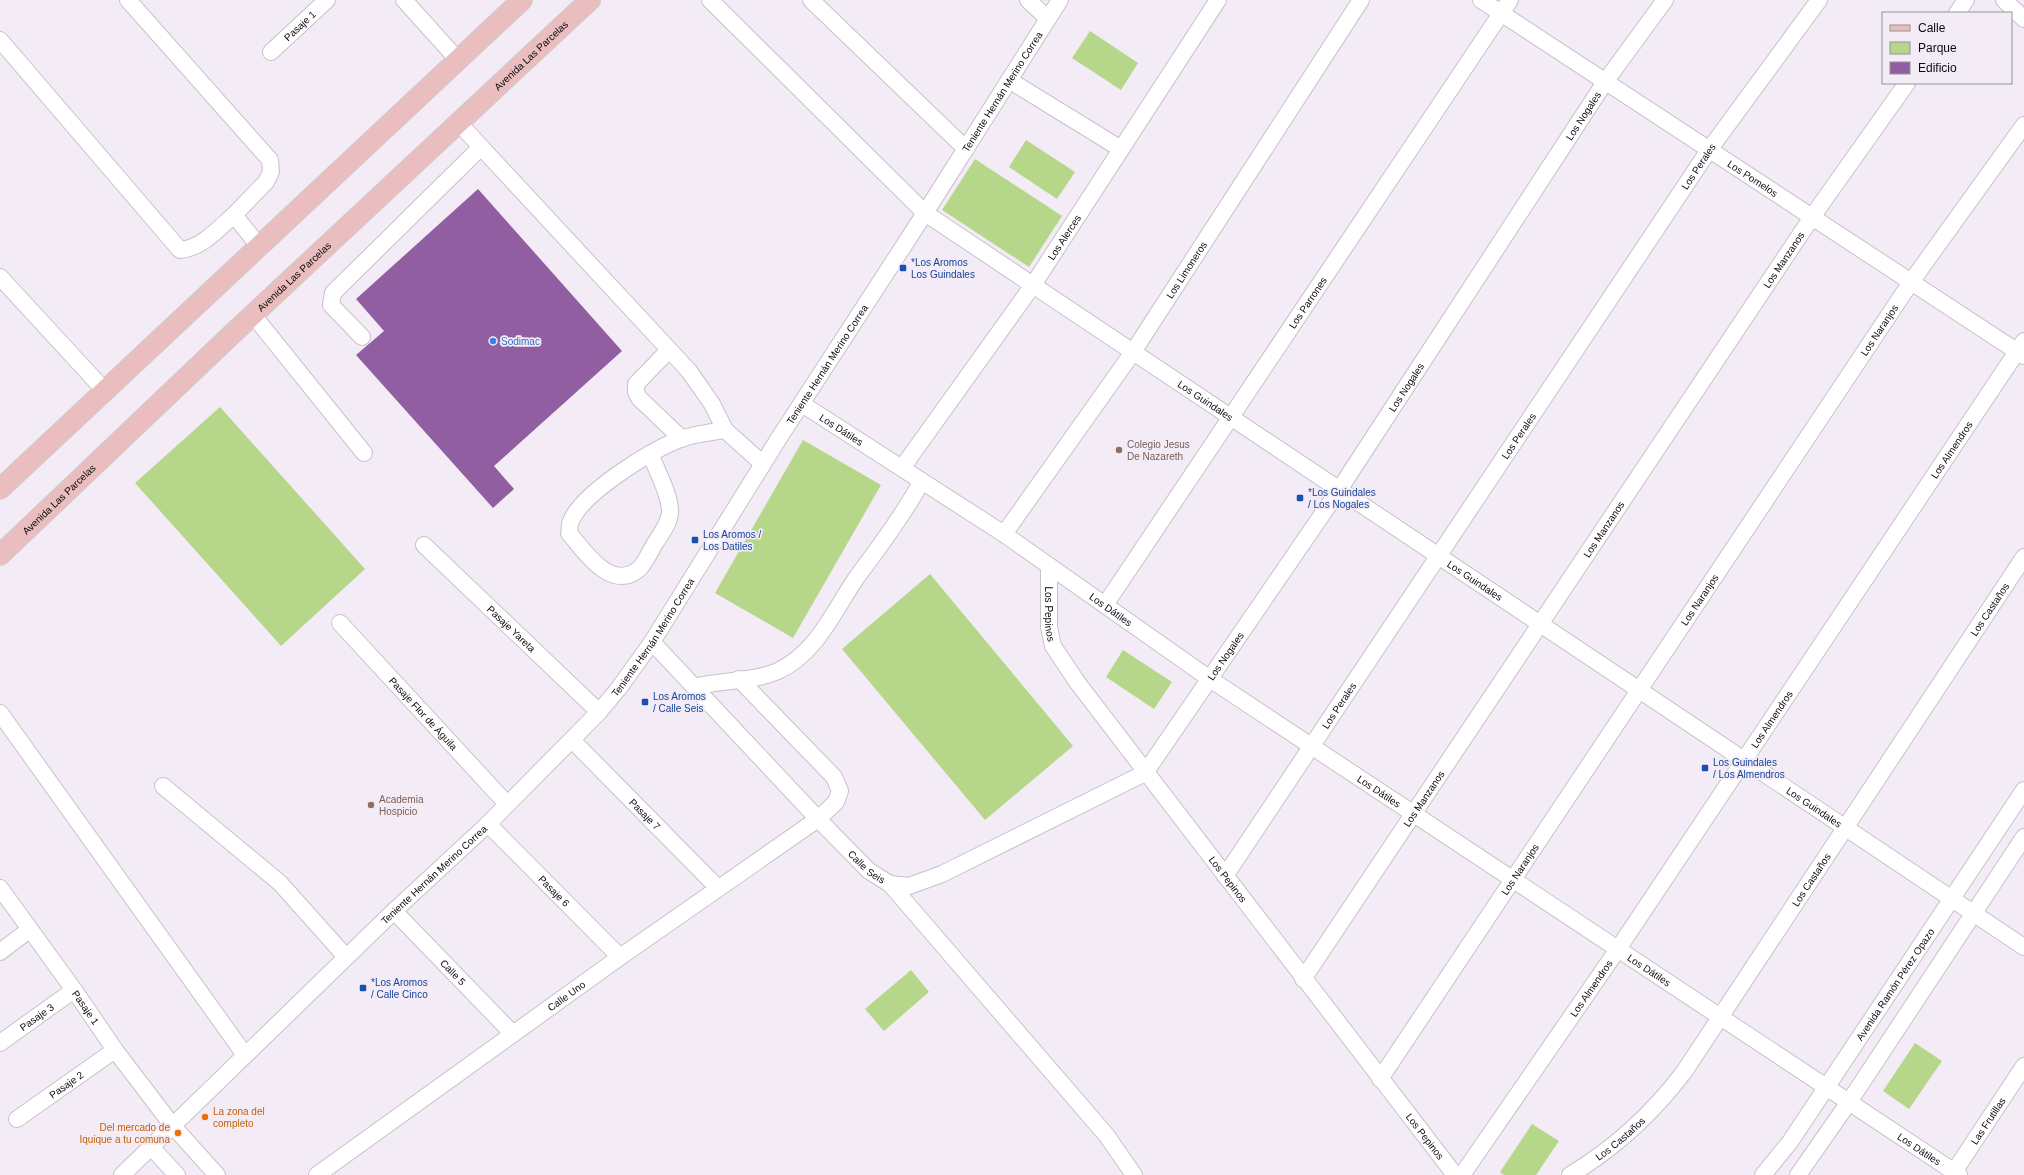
<svg xmlns="http://www.w3.org/2000/svg" width="2024" height="1175" font-family="Helvetica,sans-serif">
  <style>
    .green { fill: #b6d68a }
    .building { fill: #915fa1 }
    .lines { fill: none; stroke-linecap: round; stroke-linejoin: round }
    .minor-casing { stroke: #c8c1ca; stroke-width: 18 }
    .major-casing { stroke: #cfcecf; stroke-width: 22 }
    .minor { stroke: #fff; stroke-width: 16 }
    .major { stroke: #eabebe; stroke-width: 20 }
    .transit-dot { fill: #1a4fb4; stroke: #f3ecf6; stroke-width: 1.5 }
    .shop-dot { fill: #3f7fe0; stroke: #f3ecf6; stroke-width: 1.5 }
    .education-dot { fill: #8d6e63; stroke: #f3ecf6; stroke-width: 1.5 }
    .food-dot { fill: #e8710a; stroke: #f3ecf6; stroke-width: 1.5 }
    .labels { text-anchor: middle; dominant-baseline: central; stroke-width: 3.5; stroke-linejoin: round; paint-order: stroke }
    .street-label { font-size: 10px; fill: #0d0a0d; stroke: #f3ecf6 }
    .transit-label { font-size: 10px; fill: #164399; stroke: #f3ecf6; text-anchor: start }
    .shop-label { font-size: 10px; fill: #366cbe; stroke: #f3ecf6; text-anchor: start }
    .education-label { font-size: 10px; fill: #785e54; stroke: #f3ecf6; text-anchor: start }
    .food-label { font-size: 10px; fill: #c56008; stroke: #f3ecf6; text-anchor: start }
  </style>
  <rect width="100%" height="100%" fill="#f3ecf6"/>
  <!-- green -->
  <g class="green">
    <polygon points="1090,31 1138,63 1121,90 1072,58"/>
    <polygon points="1026,140 1075,172 1057,199 1009,167"/>
    <polygon points="975,159 1062,216 1029,267 942,210"/>
    <polygon points="220,407 365,569 281,646 135,483"/>
    <polygon points="803,440 881,485 793,638 715,593"/>
    <polygon points="930,574 1073,746 985,820 842,649"/>
    <polygon points="1123,650 1172,682 1154,709 1106,677"/>
    <polygon points="911,970 929,992 884,1031 865,1009"/>
    <polygon points="1915,1043 1942,1061 1909,1109 1883,1091"/>
    <polygon points="1532,1124 1559,1141 1536,1175 1504,1175 1500,1172"/>
  </g>
  <!-- building -->
  <polygon class="building" points="478,189 622,351 494,466 514,489 493,508 356,355 384,331 356,299"/>
  <g class="lines">
    <defs>
      <g id="minor">
        <polyline points="128,0 270,160 271,172 266,182 234,215"/>
        <polyline points="404,0 458,60"/>
        <path id="s1" d="M 710,0 L 925,213 L 2024,947"/>
        <polyline points="811,0 966,149"/>
        <polyline points="1028,0 1047,18"/>
        <path id="s2" d="M 1481,0 L 2024,356"/>
        <polyline points="2004,0 2024,19"/>
        <polyline points="1957,13 1966,0"/>
        <path d="M 0,40 L 180,250 C 202,248 218,229 234,215 L 259,246"/>
        <path id="s3" d="M 271,52 L 327,0"/>
        <polyline points="1009,80 1121,149"/>
        <polyline points="459,123 481,147"/>
        <polyline points="0,277 105,391"/>
        <polyline points="253,315 364,453"/>
        <polyline points="362,337 331,305 333,293 481,147 689,371 712,404 725,430 763,464"/>
        <polyline points="669,350 636,384 636,392 639,398 682,439"/>
        <path id="s4" d="M 802,404 L 1004,534 L 1210,679 L 1959,1175"/>
        <path d="M 651,455 C 657,472 669,492 670,510 C 671,522 660,535 654,545 C 650,552 645,563 639,569 C 611,592 585,552 569,533 C 570,530 569,525 571,521 C 583,492 653,449 683,438 C 696,434 711,432 725,430"/>
        <path id="s5" d="M 902,468 L 1033,285 L 1218,0"/>
        <path id="s6" d="M 1004,534 L 1133,352 L 1361,0"/>
        <path id="s7" d="M 424,545 L 599,712"/>
        <path id="s8" d="M 1049,566 L 1049,627 L 1053,646 L 1077,682 L 1455,1175"/>
        <path id="s9" d="M 1105,605 L 1510,0"/>
        <path id="s10" d="M 340,623 L 507,804"/>
        <path id="s11" d="M 652,642 L 818,819 L 869,871 L 890,884 L 909,886 L 942,874 L 1145,773 L 1339,490 L 1605,82 L 1665,0"/>
        <path d="M 694,687 C 721,680 752,682 778,671 C 817,653 834,610 857,577 C 880,546 903,515 922,481"/>
        <polyline points="0,713 245,1055"/>
        <path id="s12" d="M 572,740 L 718,888"/>
        <polyline points="163,786 280,883 346,957"/>
        <path id="s13" d="M 488,824 L 620,957"/>
        <path id="s14" d="M 1225,876 L 1709,150 L 1819,0"/>
        <polyline points="890,884 1107,1136 1134,1175"/>
        <path id="s15" d="M 0,888 L 74,990 L 115,1050 L 172,1125 L 217,1175"/>
        <path id="s16" d="M 394,911 L 513,1034"/>
        <polyline points="0,952 29,930"/>
        <path id="s17" d="M 1303,979 L 1812,217 L 1907,83"/>
        <path id="s18" d="M 0,1043 L 74,990"/>
        <path id="s19" d="M 1380,1079 L 1911,282 L 2024,125"/>
        <path id="s20" d="M 17,1119 L 115,1050"/>
        <polyline points="151,1147 177,1175"/>
        <path id="s21" d="M 122,1175 L 394,911 L 488,824 L 599,712 L 619,688 L 652,642 L 779,438 L 925,213 L 1060,0"/>
        <path id="s22" d="M 317,1175 L 620,957 L 818,819 L 836,802 L 840,791 L 834,777 L 739,679"/>
        <path id="s23" d="M 1462,1175 L 1618,949 L 2024,341"/>
        <path id="s24" d="M 1570,1175 C 1615,1148 1652,1114 1684,1072 L 2024,557"/>
        <path id="s25" d="M 1763,1175 L 1790,1142 L 2024,790"/>
        <polyline points="1798,1175 1849,1102 2024,837"/>
        <path id="s26" d="M 1952,1175 L 2024,1066"/>
      </g>
      <g id="major">
        <polyline points="0,489 522,0"/>
        <path id="s27" d="M 0,555 L 229,337 L 590,0"/>
      </g>
    </defs>
    <!-- minor casing -->
    <use href="#minor" class="minor-casing"/>
    <!-- major casing -->
    <use href="#major" class="major-casing"/>
    <!-- minor -->
    <use href="#minor" class="minor"/>
    <!-- major -->
    <use href="#major" class="major"/>
  </g>
  <!-- markers -->
  <g class="transit-dot">
    <rect x="899" y="264" width="8" height="8" rx="2"/>
    <rect x="1296" y="494" width="8" height="8" rx="2"/>
    <rect x="691" y="536" width="8" height="8" rx="2"/>
    <rect x="641" y="698" width="8" height="8" rx="2"/>
    <rect x="1701" y="764" width="8" height="8" rx="2"/>
    <rect x="359" y="984" width="8" height="8" rx="2"/>
  </g>
  <circle class="shop-dot" cx="493" cy="341" r="4"/>
  <g class="education-dot">
    <circle cx="1119" cy="450" r="4"/>
    <circle cx="371" cy="805" r="4"/>
  </g>
  <g class="food-dot">
    <circle cx="205" cy="1117" r="4"/>
    <circle cx="178" cy="1133" r="4"/>
  </g>
  <g class="labels">
    <!-- street labels -->
    <g class="street-label">
      <text stroke="none"><textPath href="#s3" startOffset="39">Pasaje 1</textPath></text>
      <text stroke="none"><textPath href="#s27" startOffset="729">Avenida Las Parcelas</textPath></text>
      <text stroke="none"><textPath href="#s21" startOffset="1405">Teniente Hernán Merino Correa</textPath></text>
      <text stroke="none"><textPath href="#s11" startOffset="1411">Los Nogales</textPath></text>
      <text stroke="none"><textPath href="#s14" startOffset="853">Los Perales</textPath></text>
      <text stroke="none"><textPath href="#s2" startOffset="325">Los Pomelos</textPath></text>
      <text stroke="none"><textPath href="#s5" startOffset="282">Los Alerces</textPath></text>
      <text stroke="none"><textPath href="#s17" startOffset="865">Los Manzanos</textPath></text>
      <text stroke="none"><textPath href="#s6" startOffset="321">Los Limoneros</textPath></text>
      <text stroke="none"><textPath href="#s27" startOffset="405">Avenida Las Parcelas</textPath></text>
      <text stroke="none"><textPath href="#s9" startOffset="364">Los Parrones</textPath></text>
      <text stroke="none"><textPath href="#s19" startOffset="900">Los Naranjos</textPath></text>
      <text stroke="none"><textPath href="#s21" startOffset="1081">Teniente Hernán Merino Correa</textPath></text>
      <text stroke="none"><textPath href="#s11" startOffset="1087">Los Nogales</textPath></text>
      <text stroke="none"><textPath href="#s1" startOffset="640">Los Guindales</textPath></text>
      <text stroke="none"><textPath href="#s4" startOffset="47">Los Dátiles</textPath></text>
      <text stroke="none"><textPath href="#s14" startOffset="529">Los Perales</textPath></text>
      <text stroke="none"><textPath href="#s23" startOffset="875">Los Almendros</textPath></text>
      <text stroke="none"><textPath href="#s27" startOffset="81">Avenida Las Parcelas</textPath></text>
      <text stroke="none"><textPath href="#s17" startOffset="541">Los Manzanos</textPath></text>
      <text stroke="none"><textPath href="#s1" startOffset="964">Los Guindales</textPath></text>
      <text stroke="none"><textPath href="#s19" startOffset="576">Los Naranjos</textPath></text>
      <text stroke="none"><textPath href="#s4" startOffset="371">Los Dátiles</textPath></text>
      <text stroke="none"><textPath href="#s24" startOffset="709">Los Castaños</textPath></text>
      <text stroke="none"><textPath href="#s8" startOffset="48">Los Pepinos</textPath></text>
      <text stroke="none"><textPath href="#s7" startOffset="121">Pasaje Yareta</textPath></text>
      <text stroke="none"><textPath href="#s21" startOffset="757">Teniente Hernán Merino Correa</textPath></text>
      <text stroke="none"><textPath href="#s11" startOffset="763">Los Nogales</textPath></text>
      <text stroke="none"><textPath href="#s14" startOffset="205">Los Perales</textPath></text>
      <text stroke="none"><textPath href="#s10" startOffset="123">Pasaje Flor de Águila</textPath></text>
      <text stroke="none"><textPath href="#s23" startOffset="551">Los Almendros</textPath></text>
      <text stroke="none"><textPath href="#s4" startOffset="695">Los Dátiles</textPath></text>
      <text stroke="none"><textPath href="#s17" startOffset="217">Los Manzanos</textPath></text>
      <text stroke="none"><textPath href="#s1" startOffset="1372">Los Guindales</textPath></text>
      <text stroke="none"><textPath href="#s12" startOffset="104">Pasaje 7</textPath></text>
      <text stroke="none"><textPath href="#s11" startOffset="311">Calle Seis</textPath></text>
      <text stroke="none"><textPath href="#s19" startOffset="252">Los Naranjos</textPath></text>
      <text stroke="none"><textPath href="#s21" startOffset="433">Teniente Hernán Merino Correa</textPath></text>
      <text stroke="none"><textPath href="#s24" startOffset="385">Los Castaños</textPath></text>
      <text stroke="none"><textPath href="#s8" startOffset="372">Los Pepinos</textPath></text>
      <text stroke="none"><textPath href="#s13" startOffset="94">Pasaje 6</textPath></text>
      <text stroke="none"><textPath href="#s4" startOffset="1019">Los Dátiles</textPath></text>
      <text stroke="none"><textPath href="#s16" startOffset="85">Calle 5</textPath></text>
      <text stroke="none"><textPath href="#s25" startOffset="232">Avenida Ramón Pérez Opazo</textPath></text>
      <text stroke="none"><textPath href="#s23" startOffset="227">Los Almendros</textPath></text>
      <text stroke="none"><textPath href="#s22" startOffset="307">Calle Uno</textPath></text>
      <text stroke="none"><textPath href="#s15" startOffset="147">Pasaje 1</textPath></text>
      <text stroke="none"><textPath href="#s18" startOffset="45">Pasaje 3</textPath></text>
      <text stroke="none"><textPath href="#s20" startOffset="60">Pasaje 2</textPath></text>
      <text stroke="none"><textPath href="#s26" startOffset="65">Las Frutillas</textPath></text>
      <text stroke="none"><textPath href="#s8" startOffset="696">Los Pepinos</textPath></text>
      <text stroke="none"><textPath href="#s24" startOffset="62">Los Castaños</textPath></text>
      <text stroke="none"><textPath href="#s4" startOffset="1343">Los Dátiles</textPath></text>
    </g>
    <!-- transit labels -->
    <g class="transit-label">
      <text x="911" y="262">*Los Aromos<tspan x="911" dy="12">Los Guindales</tspan></text>
      <text x="1308" y="492">*Los Guindales<tspan x="1308" dy="12">/ Los Nogales</tspan></text>
      <text x="703" y="534">Los Aromos /<tspan x="703" dy="12">Los Datiles</tspan></text>
      <text x="653" y="696">Los Aromos<tspan x="653" dy="12">/ Calle Seis</tspan></text>
      <text x="1713" y="762">Los Guindales<tspan x="1713" dy="12">/ Los Almendros</tspan></text>
      <text x="371" y="982">*Los Aromos<tspan x="371" dy="12">/ Calle Cinco</tspan></text>
    </g>
    <!-- shop labels -->
    <g class="shop-label">
      <text x="501" y="341">Sodimac</text>
    </g>
    <!-- education labels -->
    <g class="education-label">
      <text x="1127" y="444">Colegio Jesus<tspan x="1127" dy="12">De Nazareth</tspan></text>
      <text x="379" y="799">Academia<tspan x="379" dy="12">Hospicio</tspan></text>
    </g>
    <!-- food labels -->
    <g class="food-label">
      <text x="213" y="1111">La zona del<tspan x="213" dy="12">completo</tspan></text>
      <text x="170" y="1127" text-anchor="end">Del mercado de<tspan x="170" dy="12">Iquique a tu comuna</tspan></text>
    </g>
  </g>
  <!-- legend -->
  <rect x="1882" y="12" width="130" height="72" fill="#f3ecf6" stroke="#979299"/>
  <rect x="1890" y="25" width="20" height="6" fill="#eabebe" stroke="#979299"/>
  <text x="1918" y="32" font-size="12" fill="#0d0a0d">Calle</text>
  <rect x="1890" y="42" width="20" height="12" fill="#b6d68a" stroke="#979299"/>
  <text x="1918" y="52" font-size="12" fill="#0d0a0d">Parque</text>
  <rect x="1890" y="62" width="20" height="12" fill="#915fa1" stroke="#979299"/>
  <text x="1918" y="72" font-size="12" fill="#0d0a0d">Edificio</text>
</svg>
